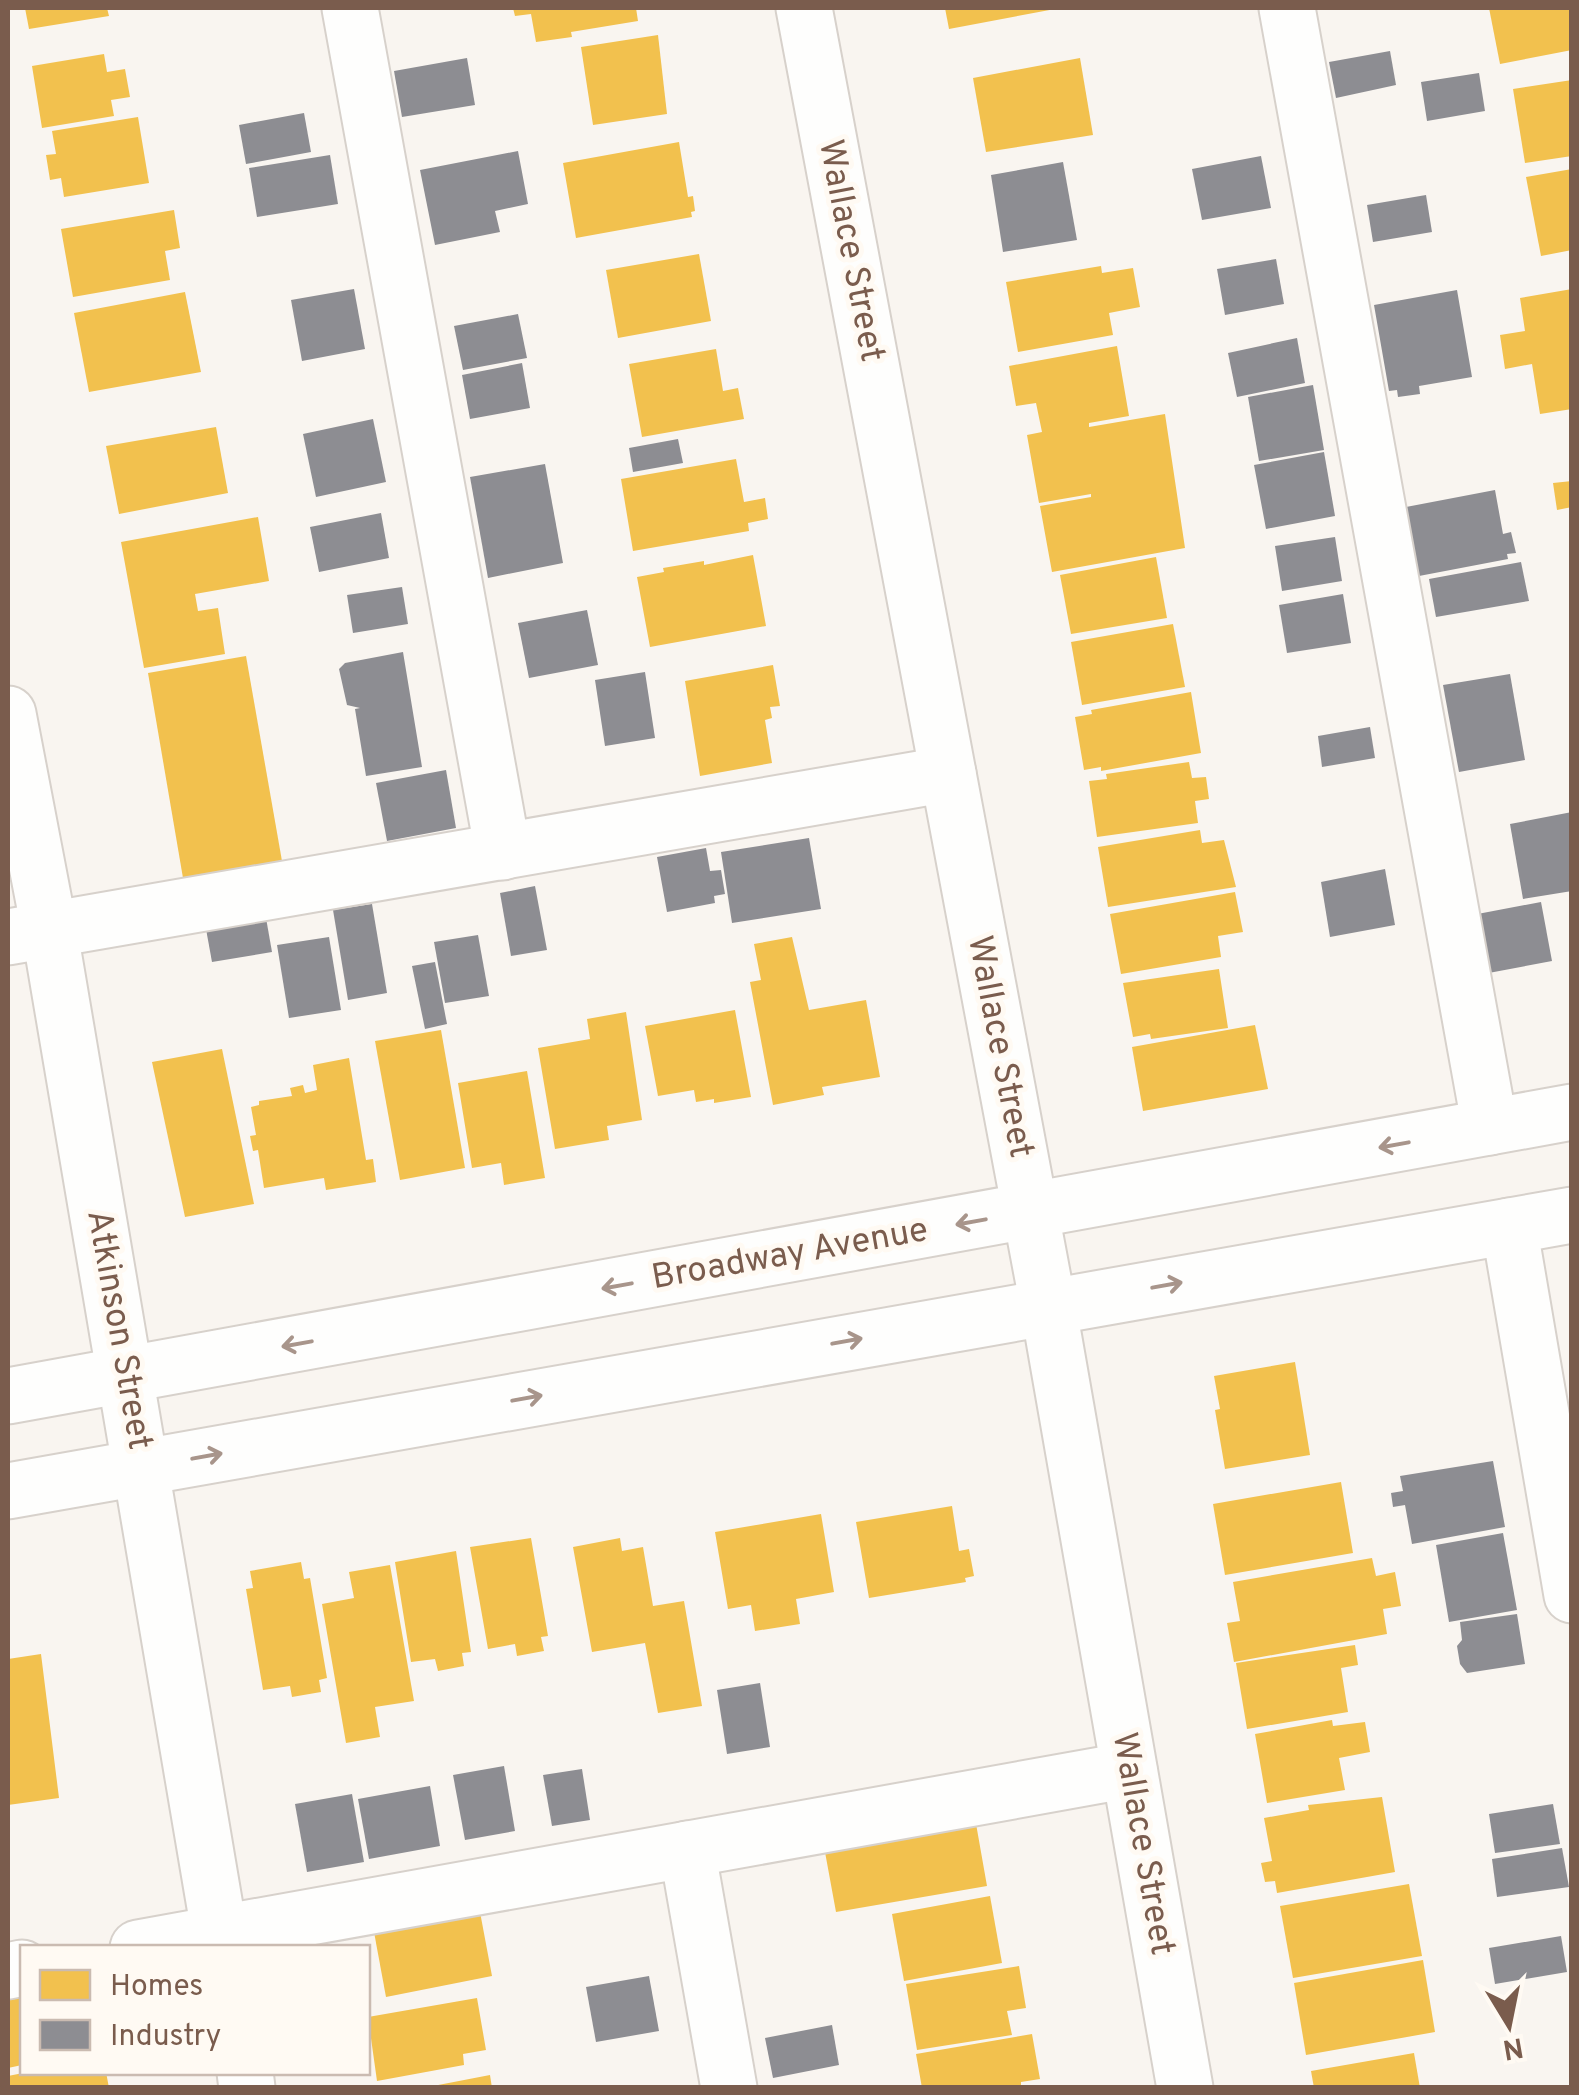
<svg xmlns="http://www.w3.org/2000/svg" width="1579" height="2095" font-family="Overpass,sans-serif">
  <style>
    .homes { fill: #f2c14e }
    .industry { fill: #8d8d92 }
    .lines { fill: none; stroke-linecap: round; stroke-linejoin: round }
    .minor-casing { stroke: #d7d1cb; stroke-width: 59 }
    .minor { stroke: #fefefd; stroke-width: 55 }
    .oneway { stroke: #a8958b }
    .labels { text-anchor: middle; dominant-baseline: central; stroke-width: 10; stroke-linejoin: round; paint-order: stroke }
    .street-label { font-size: 35px; fill: #7a5c4d; stroke: #fffaf3 }
  </style>
  <rect width="100%" height="100%" fill="#f9f5f0"/>
  <!-- homes -->
  <g class="homes">
    <polygon points="25,8 107,8 109,16 29,29"/>
    <polygon points="513,8 636,8 638,21 571,32 572,37 536,42 531,14 515,16"/>
    <polygon points="945,8 1055,8 1055,9 949,29"/>
    <polygon points="1489,8 1572,8 1572,50 1500,64"/>
    <polygon points="658,35 667,114 593,125 581,47"/>
    <polygon points="104,54 107,72 125,69 130,97 111,100 114,116 42,128 32,66"/>
    <polygon points="1080,58 1093,135 986,152 973,78"/>
    <polygon points="1572,80 1572,156 1525,163 1513,89"/>
    <polygon points="138,117 149,183 64,197 61,178 50,180 46,155 56,154 52,131"/>
    <polygon points="679,142 688,197 693,196 695,211 691,212 692,217 576,238 563,163"/>
    <polygon points="1572,169 1572,250 1541,256 1526,177"/>
    <polygon points="174,210 180,248 165,251 170,280 73,297 61,229"/>
    <polygon points="699,254 711,321 618,338 606,270"/>
    <polygon points="1101,266 1102,273 1133,268 1140,307 1109,313 1113,335 1018,352 1006,282"/>
    <polygon points="1572,289 1572,409 1540,414 1532,364 1505,369 1500,335 1525,331 1520,298"/>
    <polygon points="185,292 201,372 89,392 74,313"/>
    <polygon points="1117,346 1129,416 1089,423 1089,427 1165,414 1185,548 1052,572 1040,506 1091,497 1091,494 1039,503 1027,435 1042,432 1036,403 1016,406 1009,366"/>
    <polygon points="716,349 723,391 738,388 744,419 642,437 629,364"/>
    <polygon points="216,427 228,493 119,514 106,446"/>
    <polygon points="736,459 744,502 765,498 768,519 748,523 749,531 633,551 621,479"/>
    <polygon points="1572,481 1572,507 1557,510 1553,483"/>
    <polygon points="258,517 269,581 195,594 198,611 218,608 225,654 144,668 121,542"/>
    <polygon points="753,555 766,626 650,647 637,577 664,572 663,568 704,561 704,565"/>
    <polygon points="1156,557 1167,618 1071,634 1060,575"/>
    <polygon points="1173,624 1185,687 1082,705 1071,642"/>
    <polygon points="246,656 282,861 183,878 148,673"/>
    <polygon points="773,665 780,706 770,707 772,718 765,720 772,763 700,776 685,681"/>
    <polygon points="1191,692 1201,753 1101,771 1101,767 1084,770 1075,717 1092,714 1091,710"/>
    <polygon points="1189,762 1192,778 1206,777 1209,799 1195,801 1198,823 1097,837 1089,781 1107,779 1106,774"/>
    <polygon points="1200,830 1202,843 1224,840 1236,887 1108,907 1098,847"/>
    <polygon points="1235,892 1243,932 1218,936 1221,957 1121,974 1110,914"/>
    <polygon points="792,937 809,1010 866,1000 880,1077 822,1087 824,1095 773,1105 750,982 761,980 754,944"/>
    <polygon points="1219,969 1228,1028 1151,1039 1150,1034 1133,1037 1123,983"/>
    <polygon points="735,1010 751,1097 714,1103 714,1099 696,1102 694,1090 658,1096 645,1026"/>
    <polygon points="626,1012 642,1120 607,1126 609,1140 555,1149 538,1048 590,1039 587,1019"/>
    <polygon points="1255,1025 1268,1089 1143,1111 1132,1047"/>
    <polygon points="441,1030 465,1168 400,1180 375,1041"/>
    <polygon points="222,1049 254,1204 185,1217 152,1062"/>
    <polygon points="349,1058 366,1160 373,1159 376,1182 326,1190 324,1178 264,1188 258,1150 253,1151 250,1136 256,1135 251,1107 259,1105 259,1101 292,1096 290,1088 303,1085 305,1093 317,1090 313,1065"/>
    <polygon points="527,1071 545,1178 504,1185 501,1163 472,1168 458,1083"/>
    <polygon points="1295,1362 1310,1455 1225,1469 1215,1410 1220,1409 1214,1376"/>
    <polygon points="1341,1482 1353,1553 1225,1575 1213,1504"/>
    <polygon points="952,1506 959,1551 969,1549 974,1576 965,1578 966,1582 869,1598 856,1522"/>
    <polygon points="821,1514 834,1592 796,1599 800,1624 755,1631 751,1605 728,1609 715,1532"/>
    <polygon points="531,1538 548,1636 541,1637 544,1651 517,1656 515,1644 488,1649 470,1547"/>
    <polygon points="620,1538 622,1551 643,1547 653,1606 684,1601 702,1706 658,1713 645,1643 592,1652 573,1547"/>
    <polygon points="456,1551 471,1652 462,1653 464,1666 438,1671 435,1659 411,1662 395,1562"/>
    <polygon points="1372,1558 1376,1576 1395,1572 1401,1606 1383,1609 1387,1634 1234,1662 1227,1623 1240,1621 1233,1582"/>
    <polygon points="301,1562 304,1579 310,1578 327,1678 319,1680 321,1692 292,1697 290,1686 263,1690 246,1589 253,1588 250,1571"/>
    <polygon points="390,1565 414,1701 375,1707 380,1737 346,1743 322,1604 354,1598 349,1572"/>
    <polygon points="1355,1645 1358,1665 1341,1668 1348,1712 1247,1729 1236,1663"/>
    <polygon points="41,1654 59,1798 8,1805 8,1659"/>
    <polygon points="1332,1720 1333,1726 1365,1722 1370,1752 1339,1758 1345,1790 1267,1803 1255,1734"/>
    <polygon points="1382,1797 1395,1872 1277,1893 1275,1881 1265,1882 1261,1863 1272,1861 1264,1818 1309,1810 1308,1805"/>
    <polygon points="975,1818 987,1886 836,1912 825,1852 879,1843 878,1836"/>
    <polygon points="1409,1884 1422,1956 1293,1978 1280,1906"/>
    <polygon points="990,1896 1002,1963 904,1981 892,1914"/>
    <polygon points="480,1912 492,1976 386,1997 374,1932"/>
    <polygon points="1423,1960 1435,2032 1306,2055 1294,1983"/>
    <polygon points="1019,1966 1026,2008 1007,2011 1012,2035 917,2050 906,1984"/>
    <polygon points="22,1990 22,2065 8,2068 8,1993"/>
    <polygon points="477,1998 486,2050 463,2054 464,2065 377,2081 368,2017"/>
    <polygon points="1032,2034 1040,2079 1021,2082 1021,2088 922,2088 916,2054"/>
    <polygon points="1414,2053 1420,2088 1314,2088 1311,2071"/>
    <polygon points="28,2072 106,2072 109,2088 8,2088 8,2076"/>
    <polygon points="490,2075 492,2088 433,2088 433,2086"/>
  </g>
  <!-- industry -->
  <g class="industry">
    <polygon points="1390,51 1396,85 1336,98 1329,62"/>
    <polygon points="467,58 475,105 402,117 394,71"/>
    <polygon points="1479,73 1485,111 1427,121 1421,82"/>
    <polygon points="304,113 311,152 246,164 239,125"/>
    <polygon points="518,151 528,204 495,211 500,232 435,245 420,170"/>
    <polygon points="330,155 338,204 257,217 249,168"/>
    <polygon points="1261,156 1271,208 1202,220 1192,169"/>
    <polygon points="1063,162 1077,240 1003,252 991,175"/>
    <polygon points="1426,195 1432,232 1373,242 1367,205"/>
    <polygon points="1276,259 1284,304 1225,315 1217,269"/>
    <polygon points="354,289 365,349 302,361 291,300"/>
    <polygon points="1457,290 1472,377 1419,386 1420,394 1398,397 1397,390 1389,391 1374,305"/>
    <polygon points="518,314 527,358 463,370 454,326"/>
    <polygon points="1297,338 1305,383 1237,397 1228,353"/>
    <polygon points="522,363 530,408 470,419 462,375"/>
    <polygon points="1313,385 1324,450 1259,461 1248,397"/>
    <polygon points="373,419 386,482 316,497 303,434"/>
    <polygon points="678,439 683,463 633,472 629,448"/>
    <polygon points="1324,452 1335,516 1266,529 1254,465"/>
    <polygon points="545,464 563,563 488,578 470,477"/>
    <polygon points="1495,490 1503,534 1511,532 1516,553 1507,554 1508,559 1419,576 1406,507"/>
    <polygon points="381,513 389,558 319,572 310,527"/>
    <polygon points="1335,537 1342,581 1282,591 1275,546"/>
    <polygon points="1521,562 1529,601 1436,617 1429,579"/>
    <polygon points="402,587 408,624 353,633 347,595"/>
    <polygon points="1343,594 1351,643 1287,653 1279,605"/>
    <polygon points="587,610 598,665 529,678 518,623"/>
    <polygon points="403,652 422,767 366,776 355,709 360,708 347,705 339,669 345,663"/>
    <polygon points="645,672 655,738 605,746 595,680"/>
    <polygon points="1510,674 1525,760 1459,772 1443,685"/>
    <polygon points="1370,727 1375,758 1322,767 1318,736"/>
    <polygon points="446,770 456,828 387,841 376,783"/>
    <polygon points="1572,812 1572,891 1523,899 1510,824"/>
    <polygon points="809,838 821,909 732,923 721,852"/>
    <polygon points="706,848 710,871 721,870 725,894 714,896 715,903 667,912 657,857"/>
    <polygon points="1385,869 1395,925 1330,937 1321,882"/>
    <polygon points="535,886 547,950 511,956 500,893"/>
    <polygon points="1541,902 1552,961 1478,975 1467,916"/>
    <polygon points="372,904 387,993 348,1000 333,910"/>
    <polygon points="266,918 272,952 212,962 206,929"/>
    <polygon points="478,935 489,996 445,1003 434,942"/>
    <polygon points="329,937 341,1010 289,1018 277,945"/>
    <polygon points="435,962 447,1024 425,1029 412,966"/>
    <polygon points="1493,1461 1505,1527 1412,1544 1405,1505 1393,1507 1391,1493 1403,1491 1400,1476"/>
    <polygon points="1503,1533 1517,1610 1449,1622 1436,1545"/>
    <polygon points="1517,1614 1525,1664 1467,1673 1460,1664 1457,1646 1462,1640 1460,1622"/>
    <polygon points="760,1683 770,1747 727,1754 717,1690"/>
    <polygon points="504,1766 515,1831 465,1840 453,1775"/>
    <polygon points="582,1769 590,1820 552,1826 543,1775"/>
    <polygon points="430,1786 440,1846 369,1859 358,1799"/>
    <polygon points="352,1794 364,1862 307,1872 295,1804"/>
    <polygon points="1553,1804 1560,1844 1495,1853 1489,1814"/>
    <polygon points="1562,1848 1569,1887 1497,1897 1492,1859"/>
    <polygon points="1561,1936 1567,1972 1495,1984 1489,1948"/>
    <polygon points="649,1976 659,2031 596,2042 586,1987"/>
    <polygon points="832,2025 839,2065 773,2078 765,2038"/>
  </g>
  <g class="lines">
    <defs>
      <g id="minor">
        <polyline points="350,8 503,852"/>
        <polyline points="804,8 1048,1305 1185,2088"/>
        <polyline points="1287,8 1490,1127"/>
        <polyline points="8,714 49,928 222,1948"/>
        <polyline points="8,937 948,774"/>
        <polyline points="1509,1226 1572,1595"/>
        <polyline points="8,1396 1572,1112"/>
        <polyline points="8,1491 1572,1215"/>
        <polyline points="687,1849 729,2088"/>
        <polyline points="138,1948 1129,1770"/>
        <polyline points="8,1971 22,1968"/>
        <polyline points="245,2072 247,2088"/>
      </g>
    </defs>
    <!-- minor casing -->
    <use href="#minor" class="minor-casing"/>
    <!-- minor -->
    <use href="#minor" class="minor"/>
  </g>
  <!-- one-way arrows -->
  <defs><path id="oneway-shaft" d="M-6 0H5M1.5-3L5.5 0L1.5 3" fill="none" stroke-width="1.6" stroke-linecap="round" stroke-linejoin="round" transform="scale(2.5)"/></defs>
  <g class="oneway">
    <use href="#oneway-shaft" transform="translate(1394 1145) rotate(170)"/>
    <use href="#oneway-shaft" transform="translate(971 1222) rotate(170)"/>
    <use href="#oneway-shaft" transform="translate(1167 1285) rotate(-10)"/>
    <use href="#oneway-shaft" transform="translate(617 1286) rotate(170)"/>
    <use href="#oneway-shaft" transform="translate(847 1341) rotate(-10)"/>
    <use href="#oneway-shaft" transform="translate(297 1344) rotate(170)"/>
    <use href="#oneway-shaft" transform="translate(527 1398) rotate(-10)"/>
    <use href="#oneway-shaft" transform="translate(207 1456) rotate(-10)"/>
  </g>
  <g class="labels">
    <!-- street labels -->
    <g class="street-label">
      <text transform="translate(850 251) rotate(79)">Wallace Street</text>
      <text transform="translate(999 1047) rotate(79)">Wallace Street</text>
      <text transform="translate(790 1255) rotate(-10)">Broadway Avenue</text>
      <text transform="translate(118 1330) rotate(80)">Atkinson Street</text>
      <text transform="translate(1142 1844) rotate(80)">Wallace Street</text>
    </g>
  </g>
  <!-- border -->
  <rect width="1579" height="2095" fill="none" stroke="#7a5c4d" stroke-width="20"/>
  <!-- legend -->
  <rect x="20" y="1945" width="350" height="130" fill="#fffaf3" stroke="#cabbb1" stroke-width="2.5"/>
  <rect x="40" y="1970" width="50" height="30" fill="#f2c14e" stroke="#cabbb1" stroke-width="2.5"/>
  <text x="110" y="1995" font-size="30" fill="#7a5c4d">Homes</text>
  <rect x="40" y="2020" width="50" height="30" fill="#8d8d92" stroke="#cabbb1" stroke-width="2.5"/>
  <text x="110" y="2045" font-size="30" fill="#7a5c4d">Industry</text>
  <!-- north arrow -->
  <g transform="translate(1509 2025) rotate(170)" stroke="#fffaf3" stroke-width="8" paint-order="stroke">
  <path d="M0-8L18 38L0 25L-18 38Z" fill="#7a5c4d"/>
  <text y="-15" font-size="28" font-weight="bold" text-anchor="middle" fill="#7a5c4d">N</text>
  </g>
</svg>
